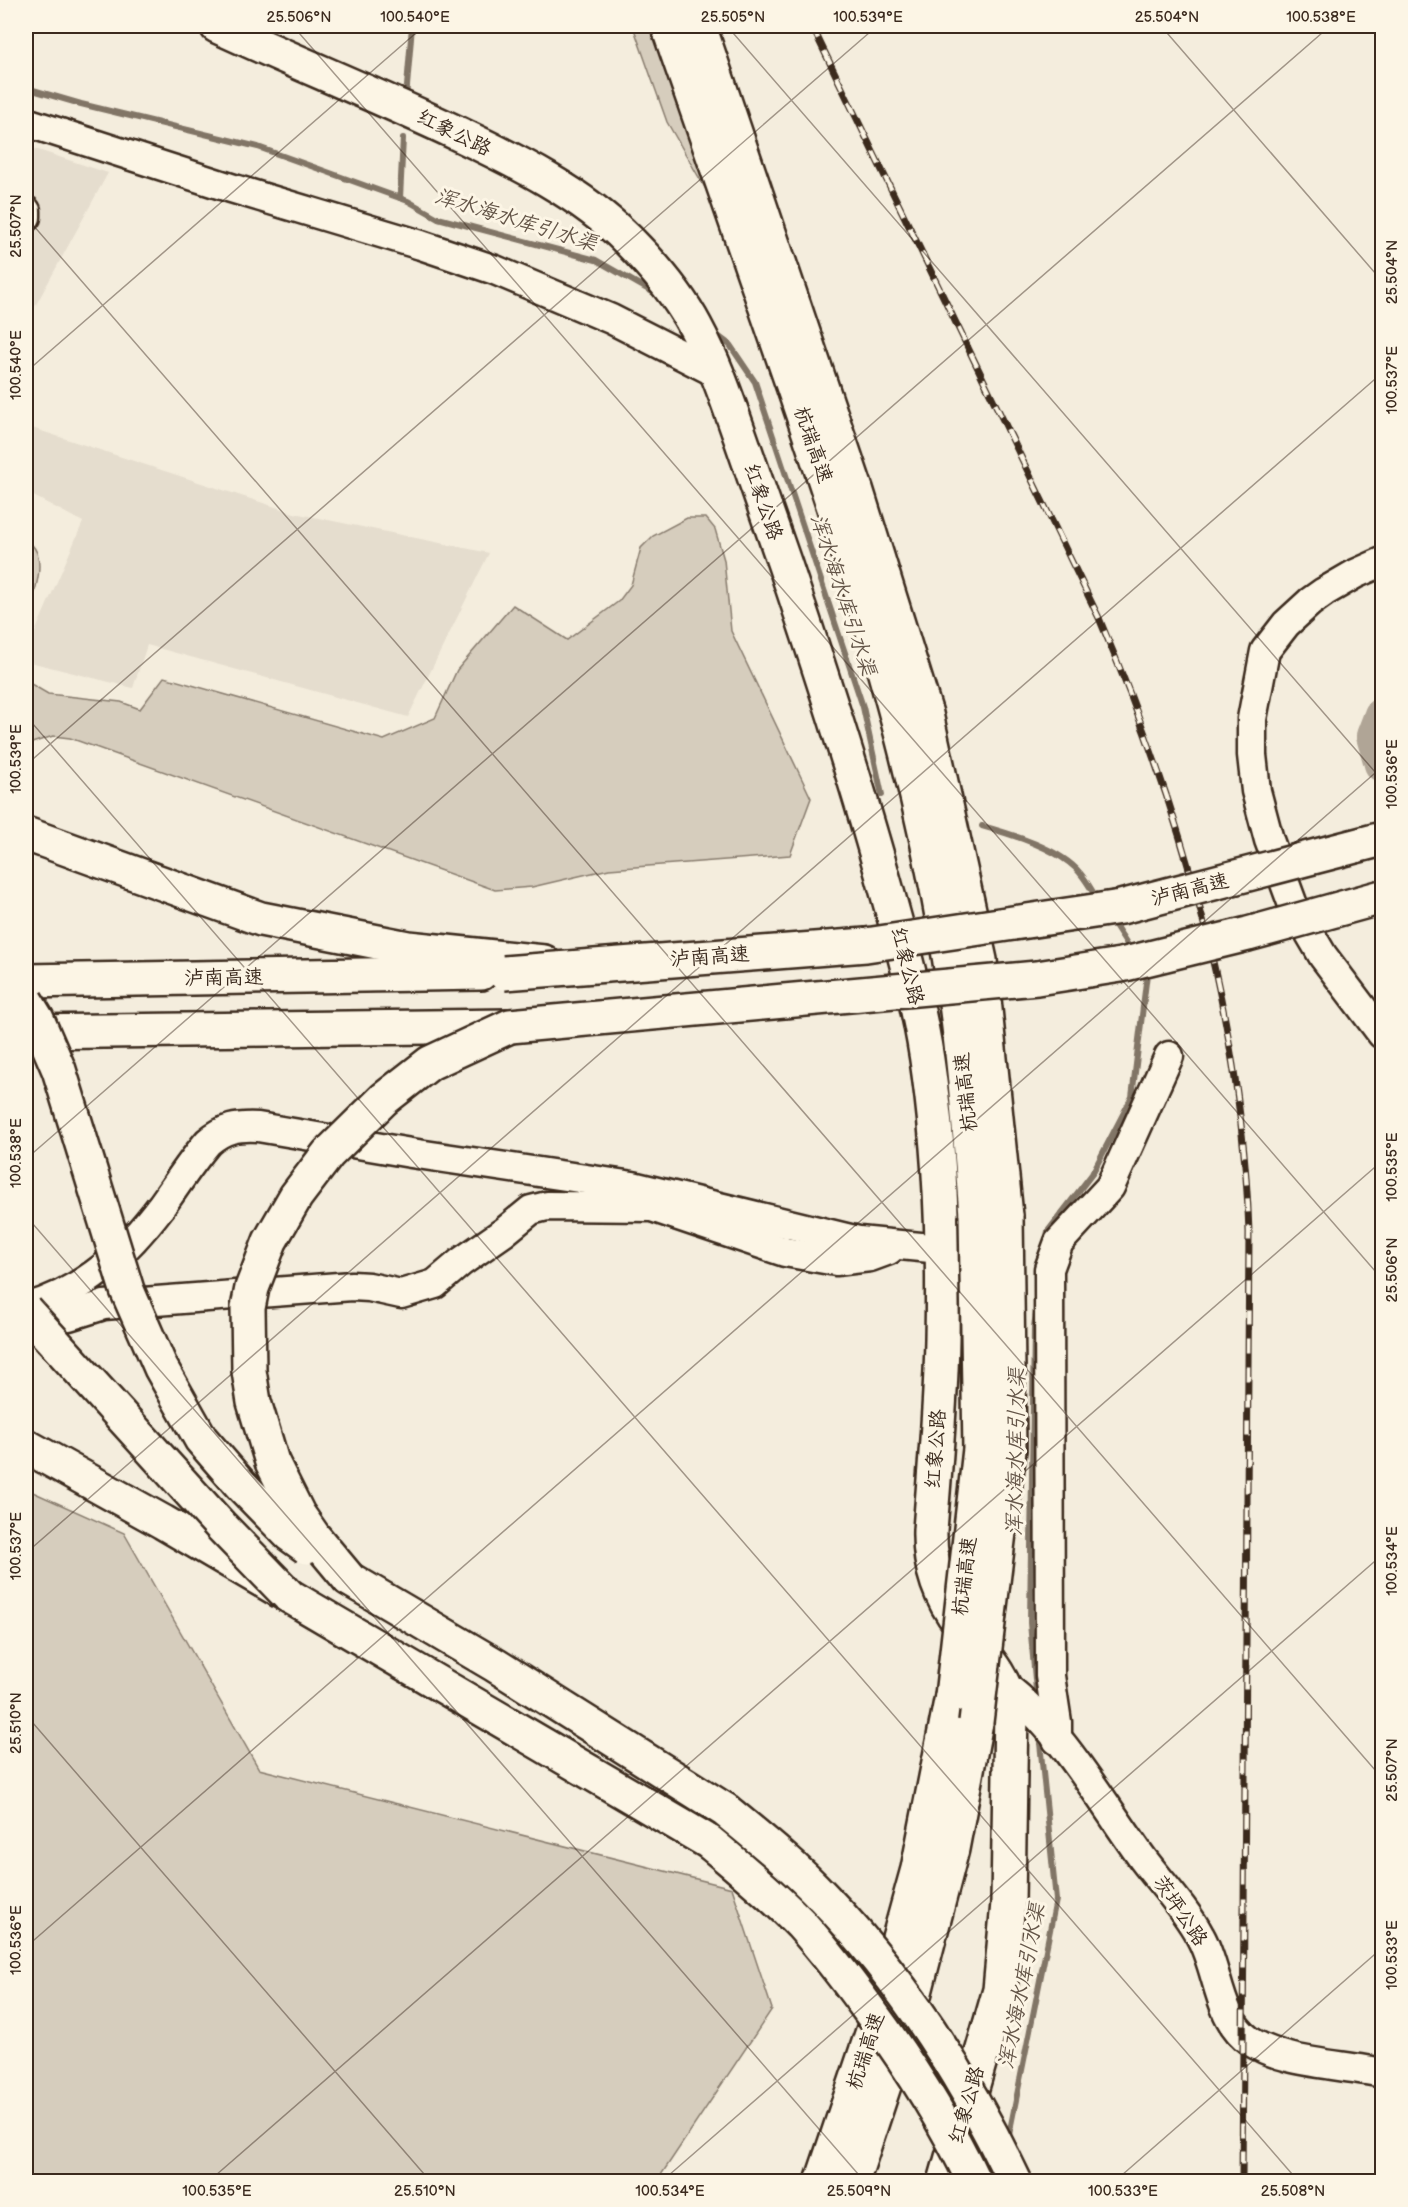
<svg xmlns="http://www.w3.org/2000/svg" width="1408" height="2207" font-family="'Balsamiq Sans','LXGW WenKai TC',sans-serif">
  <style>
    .built { fill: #e5ddce }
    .green { fill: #d6cdbd; stroke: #887c6e; stroke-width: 1.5 }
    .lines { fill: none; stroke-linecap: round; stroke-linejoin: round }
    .stream { stroke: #817466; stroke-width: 6 }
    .river { stroke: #b0a596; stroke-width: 36 }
    .minor-casing { stroke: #3b2a1e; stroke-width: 33 }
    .major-casing { stroke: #3b2a1e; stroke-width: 38 }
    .highway-casing { stroke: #3b2a1e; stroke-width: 38 }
    .minor { stroke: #fcf5e5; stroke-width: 28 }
    .major { stroke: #fcf5e5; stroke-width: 33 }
    .highway { stroke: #fcf5e5; stroke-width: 33 }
    .rail-casing { stroke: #3b2a1e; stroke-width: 7 }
    .rail { stroke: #fcf5e5; stroke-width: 4.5; stroke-dasharray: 14; stroke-linecap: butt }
    .highway-bridge-casing { stroke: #3b2a1e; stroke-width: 38; stroke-linecap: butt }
    .highway-bridge { stroke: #fcf5e5; stroke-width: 33 }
    .ticks { fill: none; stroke: #3b2a1e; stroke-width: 1.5; stroke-opacity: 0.45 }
    .labels { text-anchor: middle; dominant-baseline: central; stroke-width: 6; stroke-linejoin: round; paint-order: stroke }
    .street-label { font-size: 20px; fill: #3b2a1e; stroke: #fcf5e5 }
    .water-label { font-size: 21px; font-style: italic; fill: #645548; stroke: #fcf5e5 }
    .neatline { fill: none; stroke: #3b2a1e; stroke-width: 2 }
    .ticks-label { font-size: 15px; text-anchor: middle; fill: #3b2a1e }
  </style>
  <rect width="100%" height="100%" fill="#f4eddd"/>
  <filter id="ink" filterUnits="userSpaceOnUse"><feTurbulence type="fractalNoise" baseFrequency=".0167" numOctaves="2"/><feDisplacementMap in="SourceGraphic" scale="12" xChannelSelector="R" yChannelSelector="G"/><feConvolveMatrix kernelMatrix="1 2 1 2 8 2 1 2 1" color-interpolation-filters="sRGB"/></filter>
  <g filter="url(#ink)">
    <!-- built -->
    <g class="built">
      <polygon points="26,146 108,173 26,323"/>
      <polygon points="26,426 294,513 489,553 408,717 147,645 133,688 26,661 26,653 83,522 26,492"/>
    </g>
    <!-- green -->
    <g class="green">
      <polygon points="633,26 657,26 712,200 667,122"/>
      <polygon points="687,518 706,518 715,529 724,560 731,631 811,798 790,855 609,869 532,887 495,890 70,738 53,736 26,745 26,681 48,694 121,702 140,709 164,677 384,740 435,718 457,670 513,605 567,640 619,601 631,585 641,548 653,536"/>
      <path d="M 26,541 C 52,553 32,600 26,620 Z"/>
      <polygon points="26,1489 124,1533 259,1769 732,1888 772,2009 657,2181 26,2181"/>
    </g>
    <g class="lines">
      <!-- stream -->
      <g class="stream">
        <polyline points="26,88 81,104 258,147 408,201 438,218 596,260 661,297"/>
        <polyline points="406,98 412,26"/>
        <polyline points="400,198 403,138"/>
        <polyline points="714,333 730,345 755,382 863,707 882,795"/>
        <path d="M 982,826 C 1011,834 1061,849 1080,873 C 1087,881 1092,891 1098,900"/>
        <polyline points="1111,919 1133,953"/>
        <polyline points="1046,1241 1048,1231 1092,1174 1132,1097 1147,974 1144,969"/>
        <polyline points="1036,1313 1034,1327 1030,1623 1037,1702"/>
        <polyline points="1008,2140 1056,1900 1039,1733"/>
      </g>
      <!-- river -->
      <polyline class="river" points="1382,715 1374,736 1382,764"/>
      <defs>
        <g id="minor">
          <polyline points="26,122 231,188 421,245 495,270 611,319 717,373"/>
          <polyline points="26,211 26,217"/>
          <polyline points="1382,562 1355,574 1324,592 1310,602 1286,624 1265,651 1252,719 1252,755 1256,791 1269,840 1293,905 1323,956 1382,1034"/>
          <path d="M 26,1308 C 85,1291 125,1254 162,1205 C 177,1184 191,1162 208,1142 C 224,1128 237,1126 258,1127 L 411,1153 L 633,1186 L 859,1241 L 941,1249"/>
          <polyline points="26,1323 69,1316 104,1305 352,1286 369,1287 401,1294 435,1284 461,1262 504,1232 531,1210 547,1206 652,1207 785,1252 836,1261 870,1257 889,1250"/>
          <path d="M 1004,1685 C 1063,1731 1100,1800 1143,1859 C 1162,1884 1185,1908 1200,1936 C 1219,1969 1217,2018 1250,2041 C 1284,2064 1343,2064 1382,2073"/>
          <polyline points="1057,1740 1057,1722 1050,1676 1049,1269 1059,1242 1110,1187 1169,1056"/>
        </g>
        <path id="major" d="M 217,26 C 297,63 379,96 459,134 C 518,162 581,193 628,240 C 654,266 678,294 695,326 C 714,361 727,399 740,436 C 755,479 770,522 785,565 C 821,672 856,779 886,888 C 903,949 921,1011 929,1074 C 941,1161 944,1251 942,1339 C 941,1403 935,1466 930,1530 C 929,1566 939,1597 961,1625 C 981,1652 1004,1674 1011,1707 L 1008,1903 L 1000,1990 L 945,2182"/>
        <g id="highway">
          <path d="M 668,26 C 706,135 744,244 782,354 C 848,544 912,738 946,938 C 962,1029 969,1122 976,1215"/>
          <polyline points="699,26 856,489 926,714 980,960 1006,1216"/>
          <polyline points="26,834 261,919 408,948 544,962"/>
          <polyline points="26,981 481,973"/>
          <polyline points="26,1032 510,1026"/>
          <polyline points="26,1446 163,1522 709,1842"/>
          <polyline points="349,1579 495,1665 725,1810"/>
          <polyline points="822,2182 875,2025 918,1869 952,1696"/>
          <polyline points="852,2182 915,1992 952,1849 976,1722"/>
        </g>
      </defs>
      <!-- minor casing -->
      <use href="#minor" class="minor-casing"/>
      <!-- major casing -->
      <use href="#major" class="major-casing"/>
      <!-- highway casing -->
      <use href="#highway" class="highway-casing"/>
      <!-- minor -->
      <use href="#minor" class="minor"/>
      <!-- major -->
      <use href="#major" class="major"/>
      <!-- highway -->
      <use href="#highway" class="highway"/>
      <defs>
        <path id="rail" d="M 812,26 L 1099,618 C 1182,813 1242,1019 1249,1232 L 1242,2182"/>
      </defs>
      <!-- rail casing -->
      <use href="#rail" class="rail-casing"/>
      <!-- rail -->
      <use href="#rail" class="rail"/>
      <defs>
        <g id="highway-bridge">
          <polyline points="504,973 866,945 1121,907 1382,839"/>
          <polyline points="26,1001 37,1019 59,1070 127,1290 161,1368 201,1439 241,1485 289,1534 307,1547"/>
          <polyline points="26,1311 220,1525 289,1596"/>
          <polyline points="349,1579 314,1537 298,1514 272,1462 254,1402 249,1371 248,1308 252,1288 270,1241 296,1196 328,1154 384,1099 430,1063 510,1026 1037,978 1121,965 1248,934 1382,897"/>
          <polyline points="952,1696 980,1449 976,1215"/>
          <polyline points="976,1722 1009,1450 1006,1216"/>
          <path d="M 725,1810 C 759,1838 794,1866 824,1898 C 903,1980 966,2079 1015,2182"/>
          <path d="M 709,1842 C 740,1868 772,1894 801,1924 C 825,1951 848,1981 869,2010 C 909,2064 945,2121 974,2182"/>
        </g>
      </defs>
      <!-- highway-bridge casing -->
      <use href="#highway-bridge" class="highway-bridge-casing"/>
      <!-- highway-bridge -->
      <use href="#highway-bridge" class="highway-bridge"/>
    </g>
  </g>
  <!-- ticks -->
  <path class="ticks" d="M 293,26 L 1382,1279M 727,26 L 1382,780M 1161,26 L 1382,281M 26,217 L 1382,1778M 26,372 L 424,26M 26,716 L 1299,2182M 26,765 L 877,26M 26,1159 L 1330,26M 26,1216 L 865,2182M 26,1553 L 1382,373M 26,1715 L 431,2182M 26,1947 L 1382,767M 208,2182 L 1382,1161M 661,2182 L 1382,1555M 1114,2182 L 1382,1948"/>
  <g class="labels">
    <!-- street labels -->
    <g class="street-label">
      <text transform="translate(454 133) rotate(26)">红象公路</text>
      <text transform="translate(813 445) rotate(71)">杭瑞高速</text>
      <text transform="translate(763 502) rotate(71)">红象公路</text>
      <text transform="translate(1190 890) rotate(-14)">泸南高速</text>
      <text transform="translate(710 957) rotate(-4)">泸南高速</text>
      <text transform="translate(907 966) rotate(76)">红象公路</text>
      <text transform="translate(224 978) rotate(-1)">泸南高速</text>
      <text transform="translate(966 1092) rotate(-96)">杭瑞高速</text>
      <text transform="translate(936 1449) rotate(-86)">红象公路</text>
      <text transform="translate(965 1576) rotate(-83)">杭瑞高速</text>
      <text transform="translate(1180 1911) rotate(56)">茨坪公路</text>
      <text transform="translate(866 2051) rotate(-72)">杭瑞高速</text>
      <text transform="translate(967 2105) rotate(-74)">红象公路</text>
    </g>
    <!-- water labels -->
    <g class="water-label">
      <text transform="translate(516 220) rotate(17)">浑水海水库引水渠</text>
      <text transform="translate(843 595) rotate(72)">浑水海水库引水渠</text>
      <text transform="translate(1016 1452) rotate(-89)">浑水海水库引水渠</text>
      <text transform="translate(1022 1986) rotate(-79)">浑水海水库引水渠</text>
    </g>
  </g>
  <!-- margin -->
  <rect width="1408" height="2207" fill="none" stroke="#fcf5e5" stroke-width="66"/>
  <rect x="33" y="33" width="1342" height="2141" class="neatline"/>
  <g class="ticks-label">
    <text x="299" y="22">25.506°N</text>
    <text x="415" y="22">100.540°E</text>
    <text x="733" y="22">25.505°N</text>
    <text x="868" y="22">100.539°E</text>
    <text x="1167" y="22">25.504°N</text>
    <text x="1321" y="22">100.538°E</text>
    <text transform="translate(16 226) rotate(-90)" y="5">25.507°N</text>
    <text transform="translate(1392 272) rotate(-90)" y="5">25.504°N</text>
    <text transform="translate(16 365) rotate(-90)" y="5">100.540°E</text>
    <text transform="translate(1392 380) rotate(-90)" y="5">100.537°E</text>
    <text transform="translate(16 759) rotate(-90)" y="5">100.539°E</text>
    <text transform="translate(1392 774) rotate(-90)" y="5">100.536°E</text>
    <text transform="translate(16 1153) rotate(-90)" y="5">100.538°E</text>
    <text transform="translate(1392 1167) rotate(-90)" y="5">100.535°E</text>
    <text transform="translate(1392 1270) rotate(-90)" y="5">25.506°N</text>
    <text transform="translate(16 1546) rotate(-90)" y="5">100.537°E</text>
    <text transform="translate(1392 1561) rotate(-90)" y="5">100.534°E</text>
    <text transform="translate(16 1723) rotate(-90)" y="5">25.510°N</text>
    <text transform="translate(1392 1770) rotate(-90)" y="5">25.507°N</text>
    <text transform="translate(16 1940) rotate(-90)" y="5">100.536°E</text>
    <text transform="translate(1392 1955) rotate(-90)" y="5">100.533°E</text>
    <text x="217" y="2196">100.535°E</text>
    <text x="425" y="2196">25.510°N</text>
    <text x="670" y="2196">100.534°E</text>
    <text x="859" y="2196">25.509°N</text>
    <text x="1123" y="2196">100.533°E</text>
    <text x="1293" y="2196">25.508°N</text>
  </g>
</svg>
